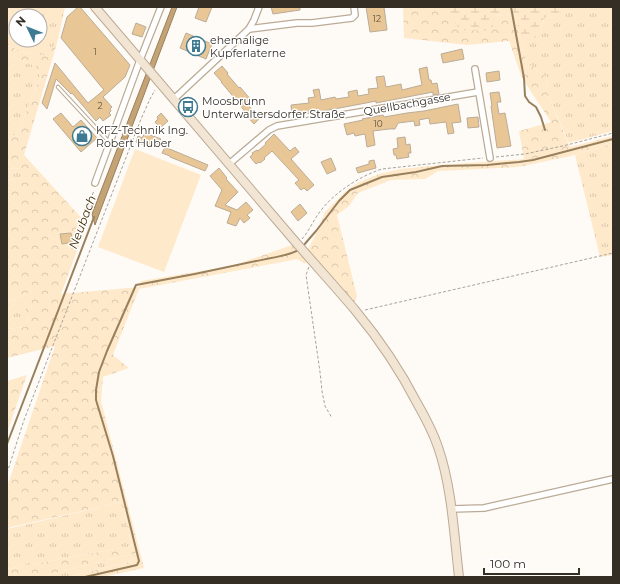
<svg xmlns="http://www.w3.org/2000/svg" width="620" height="584" font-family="Montserrat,sans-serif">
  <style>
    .grass { fill: url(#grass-tufts); fill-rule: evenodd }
    .forest { fill: url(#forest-crowns) }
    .wetland { fill: url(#wetland-marsh) }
    .pitch { fill: #ffe9cb }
    .water { fill: #c4a375; stroke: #99805d }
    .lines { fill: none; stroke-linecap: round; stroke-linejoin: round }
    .stream { stroke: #99805d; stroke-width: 2 }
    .building { fill: #e8c696; stroke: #bbac97 }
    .lane-casing { stroke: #bbab96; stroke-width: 4.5 }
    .street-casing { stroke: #bbab96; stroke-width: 8 }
    .secondary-casing { stroke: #bbab96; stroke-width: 10 }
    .path { stroke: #a6a29c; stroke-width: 1; stroke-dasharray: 3 2; stroke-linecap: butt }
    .lane { stroke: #fff; stroke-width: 2.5 }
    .street { stroke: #fff; stroke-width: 5.5 }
    .secondary { stroke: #f2e5d3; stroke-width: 8 }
    .labels { text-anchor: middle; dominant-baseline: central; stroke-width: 3; stroke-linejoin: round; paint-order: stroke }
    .number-label { font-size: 9px; fill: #615441 }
    .poi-label { font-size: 11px; fill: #342e25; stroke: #fff; text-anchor: start }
    .street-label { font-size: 11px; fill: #342e25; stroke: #fff }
    .water-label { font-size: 12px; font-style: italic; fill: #473008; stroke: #fff }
  </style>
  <defs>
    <pattern id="grass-tufts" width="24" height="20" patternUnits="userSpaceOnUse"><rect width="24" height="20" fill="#ffe9cb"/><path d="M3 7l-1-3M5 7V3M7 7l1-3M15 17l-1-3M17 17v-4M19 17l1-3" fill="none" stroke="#dbc8ae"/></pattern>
    <pattern id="forest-crowns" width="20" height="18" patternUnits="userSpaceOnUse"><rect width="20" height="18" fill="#ffe9cb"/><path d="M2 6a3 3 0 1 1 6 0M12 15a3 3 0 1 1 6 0" fill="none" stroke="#dbc8ae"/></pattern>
    <pattern id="wetland-marsh" width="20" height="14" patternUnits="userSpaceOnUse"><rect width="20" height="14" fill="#ffe9cb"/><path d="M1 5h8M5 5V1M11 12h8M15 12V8" fill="none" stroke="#dbc8ae"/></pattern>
  </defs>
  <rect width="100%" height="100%" fill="#fefbf7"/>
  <!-- grass -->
  <g class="grass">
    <path d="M 7,7 L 65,7 L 58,40 L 47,56 L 22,52 L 7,45 ZM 16,16 L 40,16 L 40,40 L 16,40 Z"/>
    <polygon points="560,7 613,7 613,131 569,143 547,93 546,77 527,63 520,38 532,38 541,29 544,18 553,17 562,9"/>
    <polygon points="7,55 36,66 41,78 34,91 20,129 7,144"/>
    <polygon points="613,144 613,255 600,257 575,155"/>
    <polygon points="7,168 23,169 23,178 7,180"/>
    <polygon points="32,291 37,295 25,327 7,329 7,301 15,299"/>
    <polygon points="122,502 132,546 7,569 7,529"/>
    <polygon points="132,554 135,556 133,561 68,577 39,577"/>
  </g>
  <!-- forest -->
  <g class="forest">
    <polygon points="403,7 445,7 445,8 494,16 515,14 520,38 527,63 546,77 547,93 570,147 613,136 613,144 571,156 518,167 438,171 425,179 391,180 358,193 349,206 337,215 357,296 354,303 308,249 316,234 325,212 345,192 357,183 379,174 400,169 441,165 524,159 519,131 551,122 522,78 509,41 467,45 404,38"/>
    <polygon points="58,40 24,155 87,224 61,294 139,287 141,281 232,266 292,245 307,261 305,264 297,259 293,260 139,289 113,355 129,368 103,377 101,401 144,568 103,577 68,577 133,561 135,556 132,554 39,577 7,577 7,569 132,546 122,502 7,528 7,487 55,346 7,358 7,329 25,327 29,317 23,303 37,295 32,291 15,299 7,301 7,180 23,178 23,169 7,168 7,144 20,129 34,91 41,78 36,66 7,55 7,45 22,52 46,56"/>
    <polygon points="27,375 7,433 7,381"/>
  </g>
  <!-- wetland -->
  <polygon class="wetland" points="445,7 560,7 562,9 562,14 553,17 544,18 541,29 541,36 532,38 520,38 515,14 494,16 492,31 460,30"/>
  <!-- pitch -->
  <polygon class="pitch" points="135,149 201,175 164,272 98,247"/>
  <!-- water -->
  <polygon class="water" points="172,7 177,7 95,225 92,214"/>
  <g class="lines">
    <!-- stream -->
    <g class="stream">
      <polyline points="511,7 524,78 525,96 529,102 536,107 541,117 545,130"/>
      <polyline points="303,246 316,231 339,201 350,190 382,177 416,172 442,166 487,165 519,162 533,160 613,139"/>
      <polyline points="7,444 94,217"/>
      <path d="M 85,577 L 137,565 L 139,561 L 113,456 L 96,400 L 96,390 L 99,372 L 107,351 L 136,285 C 176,278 216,270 256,261 C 266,259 293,255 300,249"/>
    </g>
  </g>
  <!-- building -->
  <g class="building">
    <polygon points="78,7 80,7 130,65 125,77 103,97 112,107 110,109 111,111 109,113 111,115 103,121 100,117 96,121 72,93 71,94 56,79 47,109 42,103 55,63 88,103 104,90 61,38 67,17"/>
    <polygon points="199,7 212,7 206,22 195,18"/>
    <polygon points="271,7 300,7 300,10 273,14"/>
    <polygon points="366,7 384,7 387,30 370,32"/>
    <polygon points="136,23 146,27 142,37 132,34"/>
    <polygon points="186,33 212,44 206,59 180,48"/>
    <polygon points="462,49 464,59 443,63 441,54"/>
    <polygon points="222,66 228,73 227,74 239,88 240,87 252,101 247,104 260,118 254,124 245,114 246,113 237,101 221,82 222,82 214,73"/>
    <polygon points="427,67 429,80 431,80 432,84 437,83 439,94 433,95 433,92 376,103 376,101 366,103 313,113 292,115 291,105 309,103 308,98 315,97 313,90 319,89 321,100 335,97 336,99 349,97 348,92 357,90 358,96 369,94 368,89 378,88 376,77 384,76 386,87 401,84 402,90 422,85 419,69"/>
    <polygon points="499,71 500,80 487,82 486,73"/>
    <polygon points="499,92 501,102 497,102 499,114 505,113 511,146 497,148 491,106 492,106 490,93"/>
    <polygon points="458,104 461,122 452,123 454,133 448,134 446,122 430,124 429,118 419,120 420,125 415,126 414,121 398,123 395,129 389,129 373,131 375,145 367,147 365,134 355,136 354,133 347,135 344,124 363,120 362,119 383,115 384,117 407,113 424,111"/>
    <polygon points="61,113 73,127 81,120 97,138 81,152 53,119"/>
    <polygon points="161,113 168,121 160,128 155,122 158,119 157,117"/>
    <polygon points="478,117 479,127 468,128 467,118"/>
    <polygon points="145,133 161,139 155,147 145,143 144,145 136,142 138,136 142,138"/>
    <polygon points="274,134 290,151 295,147 299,152 291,159 314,185 307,191 304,188 301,190 295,183 299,180 272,151 264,158 265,159 260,163 259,162 256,164 250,157 253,154 252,153 257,150 258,151 266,144 265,143"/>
    <polygon points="405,137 406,145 410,144 411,153 408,153 409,157 397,159 396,155 394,155 393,149 398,148 397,138"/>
    <polygon points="165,147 208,165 205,171 170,157 170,156 162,153"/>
    <polygon points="331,158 336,170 327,174 321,162"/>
    <polygon points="374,160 376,168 358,173 356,168 369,164 369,161"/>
    <polygon points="219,168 227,178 226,179 238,192 225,205 237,210 246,202 253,210 247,215 250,218 244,223 240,218 236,226 227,223 231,212 215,206 222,190 210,176"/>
    <polygon points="300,204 307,213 298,221 291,212"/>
    <polygon points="71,233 73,242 62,244 60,234"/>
  </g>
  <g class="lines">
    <defs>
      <polyline id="lane" points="58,87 110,143"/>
      <g id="street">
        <polyline points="249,29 297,23 312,23 352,18 355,15 354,7"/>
        <polyline points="475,69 490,158"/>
        <polyline points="174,99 249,29 254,20 259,7"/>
        <polyline points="229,164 269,130 277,126 478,92"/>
        <polyline points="95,183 140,60 161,7"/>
        <polyline points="451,509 484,508 613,479"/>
      </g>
      <path id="secondary" d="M 95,7 C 159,82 223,157 287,232 C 309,258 333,284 355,310 C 379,339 400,370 417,403 C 425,417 433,432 438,447 C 452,487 454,535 459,577"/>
    </defs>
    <!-- lane casing -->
    <use href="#lane" class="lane-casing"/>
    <!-- street casing -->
    <use href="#street" class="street-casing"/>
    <!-- secondary casing -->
    <use href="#secondary" class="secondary-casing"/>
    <!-- path -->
    <g class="path">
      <polyline points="496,157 525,154 567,145 613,133"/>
      <polyline points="80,222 88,209 94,190"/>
      <path d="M 302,239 C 309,231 313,221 319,213 C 333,193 360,176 382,169 L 483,158"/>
      <polyline points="309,267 306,275 320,372 322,391 325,406 332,418"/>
      <polyline points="365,310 613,253"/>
      <polyline points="7,473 24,420 141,119 150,99 155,90"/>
    </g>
    <!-- lane -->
    <use href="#lane" class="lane"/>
    <!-- street -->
    <use href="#street" class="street"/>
    <!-- secondary -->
    <use href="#secondary" class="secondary"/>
  </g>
  <!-- icons -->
  <defs>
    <symbol id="building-ring" viewBox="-11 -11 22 22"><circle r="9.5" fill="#fff" stroke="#3e7a91" stroke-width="1.5"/><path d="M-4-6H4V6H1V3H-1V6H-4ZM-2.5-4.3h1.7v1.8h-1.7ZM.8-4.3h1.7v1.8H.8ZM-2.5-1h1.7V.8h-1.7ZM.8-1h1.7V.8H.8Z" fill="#3e7a91"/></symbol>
    <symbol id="bus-ring" viewBox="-11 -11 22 22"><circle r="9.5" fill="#fff" stroke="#3e7a91" stroke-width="1.5"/><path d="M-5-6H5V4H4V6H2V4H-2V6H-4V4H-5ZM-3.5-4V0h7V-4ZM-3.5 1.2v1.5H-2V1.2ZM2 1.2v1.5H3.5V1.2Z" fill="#3e7a91"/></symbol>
    <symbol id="shop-ring" viewBox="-11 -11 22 22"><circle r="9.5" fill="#fff" stroke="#3e7a91" stroke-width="1.5"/><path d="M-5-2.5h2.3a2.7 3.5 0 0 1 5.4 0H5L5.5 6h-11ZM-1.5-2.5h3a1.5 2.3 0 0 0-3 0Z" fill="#3e7a91"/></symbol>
  </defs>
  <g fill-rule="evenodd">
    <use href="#building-ring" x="185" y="35" width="22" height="22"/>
    <use href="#bus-ring" x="177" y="96" width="22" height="22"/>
    <use href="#shop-ring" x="71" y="125" width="22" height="22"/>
  </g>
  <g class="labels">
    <!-- number labels -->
    <g class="number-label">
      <text x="377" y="18">12</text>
      <text x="95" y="51">1</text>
      <text x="100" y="105">2</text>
      <text x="378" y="123">10</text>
    </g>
    <!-- poi labels -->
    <g class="poi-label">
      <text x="210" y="40">ehemalige<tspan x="210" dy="13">Kupferlaterne</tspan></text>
      <text x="202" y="101">Moosbrunn<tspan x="202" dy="13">Unterwaltersdorfer Straße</tspan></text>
      <text x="96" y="130">KFZ-Technik Ing.<tspan x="96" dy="13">Robert Huber</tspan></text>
    </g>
    <!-- street labels -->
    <g class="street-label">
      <text transform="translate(407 104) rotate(-10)">Quellbachgasse</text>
    </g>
    <!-- water labels -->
    <g class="water-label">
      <text transform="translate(82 222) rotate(-69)">Neubach</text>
    </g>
  </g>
  <!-- border -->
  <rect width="620" height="584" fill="none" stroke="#342e25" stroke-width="16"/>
  <!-- north arrow -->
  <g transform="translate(28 28) rotate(313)"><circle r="19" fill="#ffffff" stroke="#aeaba8"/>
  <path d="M0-3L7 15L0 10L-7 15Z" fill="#3e7a91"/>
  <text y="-6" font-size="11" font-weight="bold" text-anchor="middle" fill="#342e25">N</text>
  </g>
  <!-- scale -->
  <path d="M484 568v6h95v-6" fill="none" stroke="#342e25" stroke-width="2"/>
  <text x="490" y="568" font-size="12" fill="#342e25" stroke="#ffffff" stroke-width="3" paint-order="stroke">100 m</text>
</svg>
